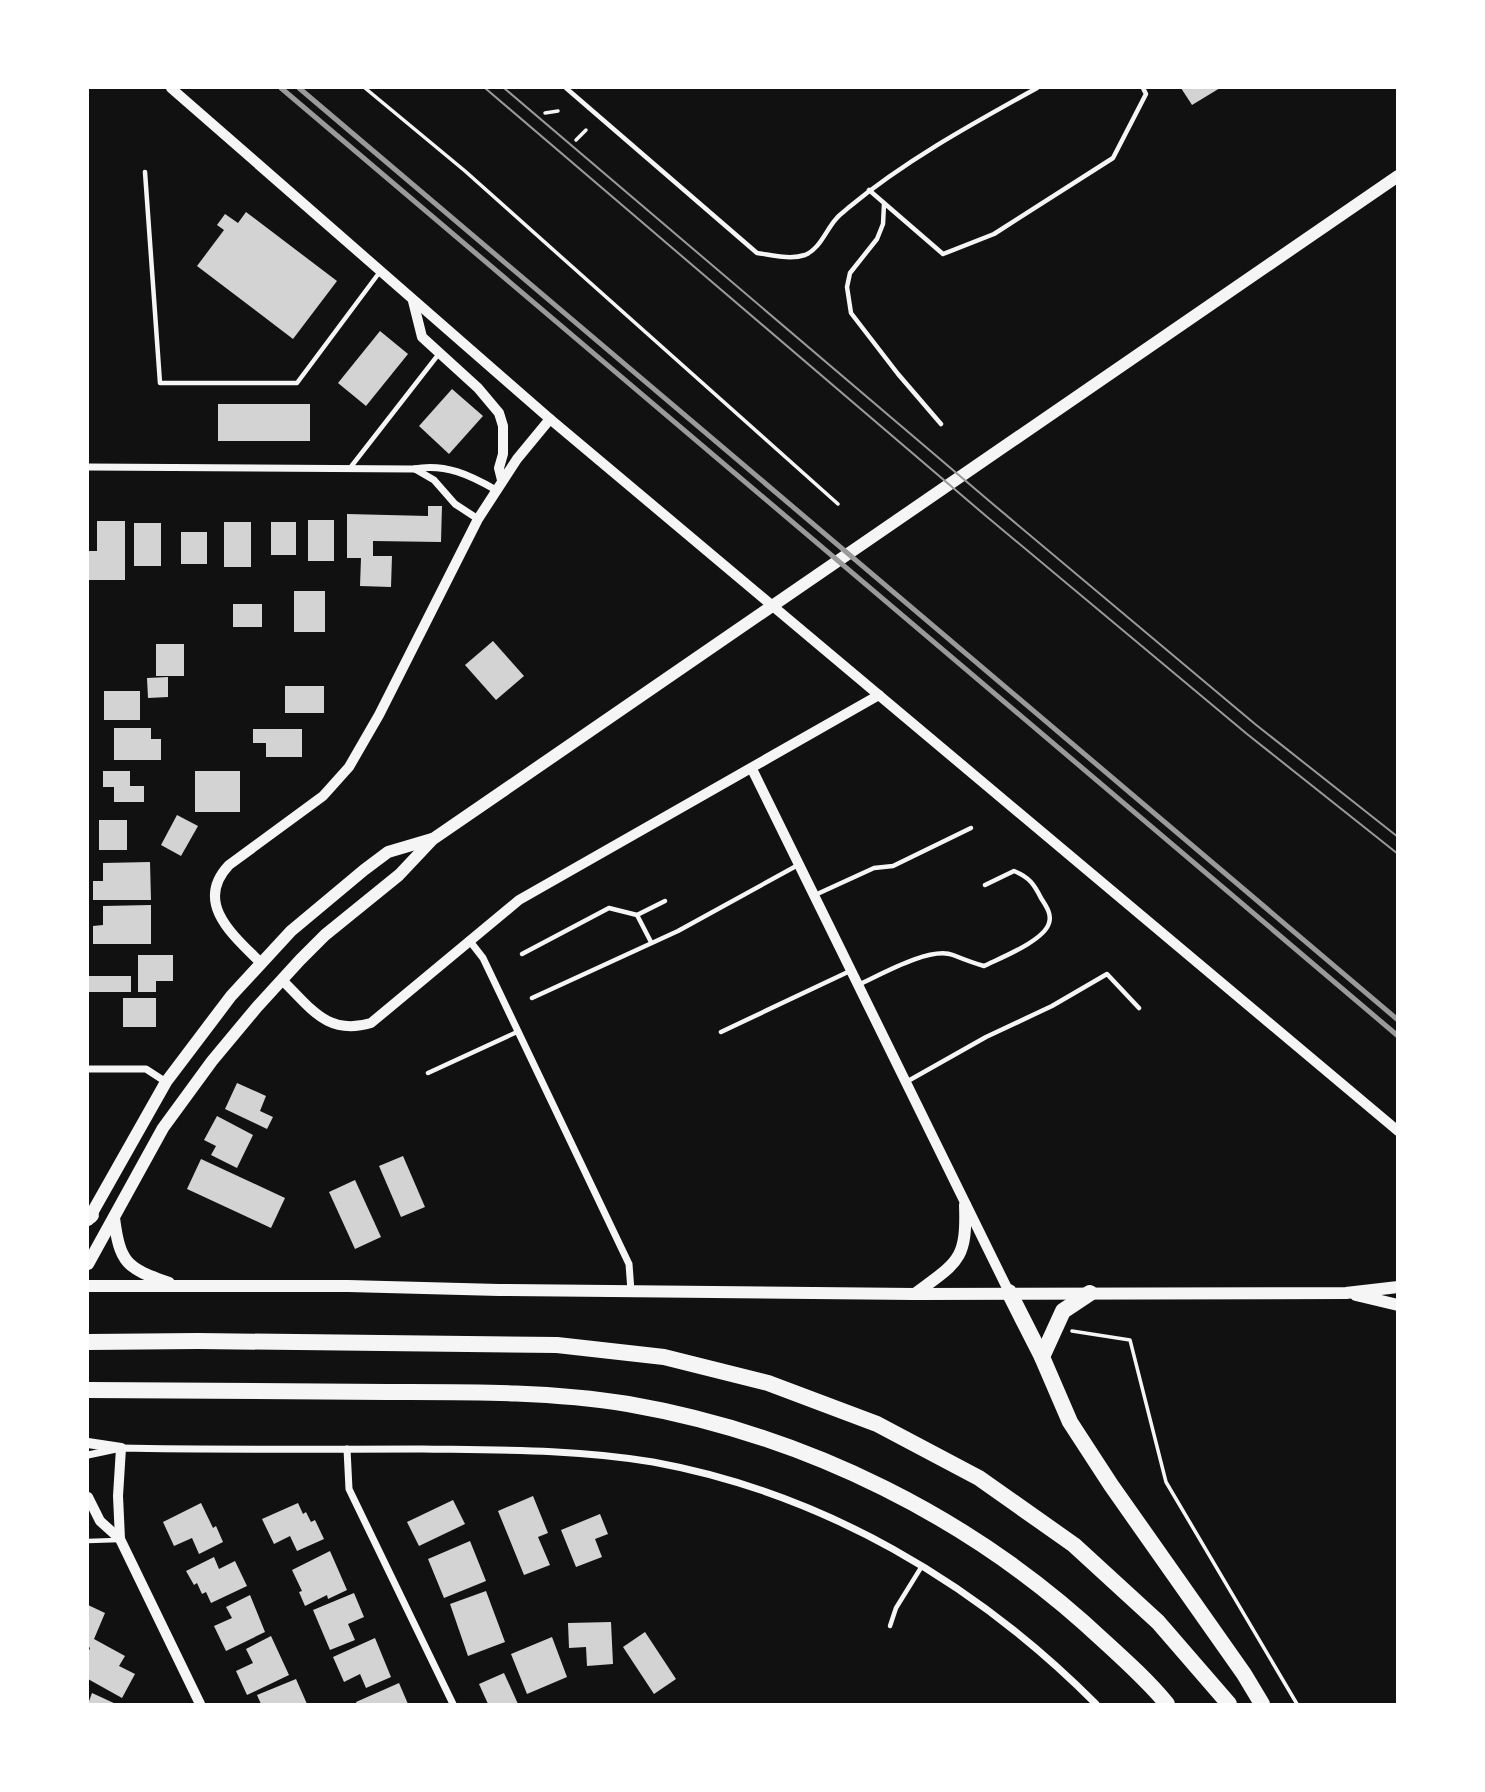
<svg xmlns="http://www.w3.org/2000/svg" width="1485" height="1792" font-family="'Sofia Sans Condensed',sans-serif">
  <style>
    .building { fill: #d3d3d3 }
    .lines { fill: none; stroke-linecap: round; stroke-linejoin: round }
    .path { stroke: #f5f5f5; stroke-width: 3.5 }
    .service { stroke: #f5f5f5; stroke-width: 4.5 }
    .minor { stroke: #f5f5f5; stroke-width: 7 }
    .tertiary { stroke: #f5f5f5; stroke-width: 10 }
    .secondary { stroke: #f5f5f5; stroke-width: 12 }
    .motorway { stroke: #f5f5f5; stroke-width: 16 }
    .tram { stroke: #9a9a9a; stroke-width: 2 }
    .rail { stroke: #9a9a9a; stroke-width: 5 }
  </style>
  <rect width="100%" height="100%" fill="#111"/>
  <!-- building -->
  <g class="building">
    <polygon points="1181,88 1220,88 1192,105"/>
    <polygon points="246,212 337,281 293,339 197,266 224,230 217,225 225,214 238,223"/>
    <polygon points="380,331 408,354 366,406 338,383"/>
    <polygon points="452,389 483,416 449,454 419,426"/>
    <rect x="218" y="404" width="92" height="37"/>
    <polygon points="428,506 442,506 441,542 373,541 373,556 392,556 391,587 360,586 361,558 347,558 347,514 428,516"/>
    <rect x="308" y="520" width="26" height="41"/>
    <polygon points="97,521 125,521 125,580 88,580 88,551 97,551"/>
    <rect x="224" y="522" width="27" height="45"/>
    <rect x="271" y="522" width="25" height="33"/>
    <rect x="134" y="523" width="27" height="43"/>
    <rect x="181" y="532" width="26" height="32"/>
    <rect x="294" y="591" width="31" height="41"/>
    <rect x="233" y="604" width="29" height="23"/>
    <polygon points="493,641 524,676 496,700 465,665"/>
    <rect x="156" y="644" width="28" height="32"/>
    <polygon points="168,677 168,697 148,698 147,678"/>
    <rect x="285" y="686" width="39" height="27"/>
    <rect x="104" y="691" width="36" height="29"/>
    <polygon points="114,728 151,728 151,739 161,739 161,760 114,760"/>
    <polygon points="253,729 302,729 302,757 266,757 266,743 253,743"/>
    <polygon points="103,771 130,771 130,786 144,786 144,802 114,802 114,787 103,787"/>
    <rect x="195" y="771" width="45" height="41"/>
    <polygon points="177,815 198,826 181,856 161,845"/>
    <rect x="99" y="820" width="28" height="30"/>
    <polygon points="150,862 151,900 93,900 93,881 103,881 103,863"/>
    <polygon points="151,905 151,944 93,944 93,926 103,925 103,906"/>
    <polygon points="138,955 173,955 173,981 156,981 156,992 138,992"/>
    <rect x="88" y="976" width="43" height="16"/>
    <rect x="123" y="998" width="33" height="29"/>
    <polygon points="237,1083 266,1096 260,1111 273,1117 267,1129 225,1109"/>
    <polygon points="217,1116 253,1135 237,1168 211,1155 216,1146 204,1140"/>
    <polygon points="403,1156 425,1207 401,1217 379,1166"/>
    <polygon points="201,1159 285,1198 271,1228 187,1189"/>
    <polygon points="355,1180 381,1237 355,1249 329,1192"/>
    <polygon points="533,1496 548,1533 538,1537 550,1565 524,1575 498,1511"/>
    <polygon points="453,1500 465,1524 419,1546 407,1522"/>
    <polygon points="201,1503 213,1528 216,1526 223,1542 199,1554 192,1538 174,1546 163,1522"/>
    <polygon points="298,1503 303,1514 306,1512 311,1522 315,1520 324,1539 297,1551 290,1536 274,1544 262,1519"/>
    <polygon points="600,1514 608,1534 595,1539 602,1557 576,1567 561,1530"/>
    <polygon points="470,1541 486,1581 444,1598 428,1559"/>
    <polygon points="330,1551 347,1590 328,1599 327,1595 305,1606 299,1592 302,1591 292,1570"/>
    <polygon points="214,1557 219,1569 235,1561 247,1586 211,1603 206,1592 202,1594 197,1583 194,1585 186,1571"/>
    <polygon points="486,1591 505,1642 468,1656 450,1604"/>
    <polygon points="354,1593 364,1617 348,1624 355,1640 330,1650 313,1610"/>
    <polygon points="250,1595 265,1632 226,1651 214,1626 232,1618 226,1607"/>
    <polygon points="88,1605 105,1613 94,1639 125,1656 119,1666 135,1674 122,1698 88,1679 88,1653 90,1648 88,1646"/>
    <polygon points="611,1622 613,1664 587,1666 586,1647 569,1648 568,1623"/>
    <polygon points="645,1632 676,1679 654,1694 623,1647"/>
    <polygon points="271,1636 289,1675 247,1695 236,1671 253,1663 246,1649"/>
    <polygon points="552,1637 567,1677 527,1694 511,1654"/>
    <polygon points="375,1638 391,1677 366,1688 360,1674 344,1682 333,1657"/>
    <polygon points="504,1673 518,1704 488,1704 479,1684"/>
    <polygon points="296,1679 307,1704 261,1704 257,1695"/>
    <polygon points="399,1683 408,1704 357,1704 356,1702"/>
    <polygon points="92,1693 116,1704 88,1704"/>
  </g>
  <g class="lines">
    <!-- path -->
    <g class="path">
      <polyline points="365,88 465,171 838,504"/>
      <polyline points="545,113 558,111"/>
      <polyline points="576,140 586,130"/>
      <polyline points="1072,1331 1130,1340 1166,1482 1297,1704"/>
    </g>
    <!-- service -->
    <g class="service">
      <path d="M 566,88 L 757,253 C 772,255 790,260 805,255 C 820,249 826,230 836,219 C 839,215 844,212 848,208 C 906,160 972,124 1037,88"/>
      <polyline points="145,172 160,383 297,383 379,273"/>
      <polyline points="869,190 943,254 994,234 1113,158 1146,94 1143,88"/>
      <polyline points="884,204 883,224 877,239 850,273 847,287 851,313 898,374 941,424"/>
      <polyline points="350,468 438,355"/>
      <polyline points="815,895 874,868 893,866 971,828"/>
      <polyline points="637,915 651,942"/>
      <polyline points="522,954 609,908 637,915 665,901"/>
      <path d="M 858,985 C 880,975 930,946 953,955 C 963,959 973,963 984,966 C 1000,958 1044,941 1049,923 C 1052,914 1046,906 1041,898 C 1034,884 1029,877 1014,871 L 985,885"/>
      <polyline points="532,998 678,931 798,865"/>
      <polyline points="721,1032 850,971"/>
      <polyline points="428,1073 517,1032"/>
      <polyline points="908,1081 986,1037 1052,1006 1107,974 1139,1008"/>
      <polyline points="88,1541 118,1540"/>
      <polyline points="890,1626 896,1608 922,1566"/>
    </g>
    <!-- minor -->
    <g class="minor">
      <path d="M 88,467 L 414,469 C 445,463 470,475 496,490"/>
      <polyline points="415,469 434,480 455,504 478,519"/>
      <polyline points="469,940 483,958 629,1264 631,1291"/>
      <polyline points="88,1069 146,1069 166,1082"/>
      <polyline points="347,1449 349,1489 453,1704"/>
      <path d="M 88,1455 L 121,1448 C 221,1450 321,1449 422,1449 C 499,1450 577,1449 653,1462 C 823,1493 976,1583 1096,1704"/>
    </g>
    <!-- tertiary -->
    <g class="tertiary">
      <polyline points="171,88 550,419 1398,1131"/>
      <polyline points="413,301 422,337 478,388 499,413 503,426 503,454 499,468 502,480"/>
      <polyline points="752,769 1009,1292"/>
      <path d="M 261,963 C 234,936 193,903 229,865 L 323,796 L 349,767 L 379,715 L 478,519 L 517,459 L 550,419"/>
      <path d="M 282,980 C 311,1008 327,1036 371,1023 L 519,900 L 879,695"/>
      <polyline points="88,1443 121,1448 118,1496 120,1539 200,1704"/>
      <polyline points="88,1497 100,1521 120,1539"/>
    </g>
    <!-- secondary -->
    <g class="secondary">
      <path d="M 114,1218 C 120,1263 126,1268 169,1283"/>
      <polyline points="88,1220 166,1082 231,996 291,931 364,870 388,852 432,839"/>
      <polyline points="88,1264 163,1128 212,1061 257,1007 300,960 325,935 399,875 433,839 1398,176"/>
      <polyline points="88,1286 348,1286 499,1290 915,1294 1346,1293 1398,1287"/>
      <path d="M 916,1293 C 958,1262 967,1260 965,1205"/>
      <polyline points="1356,1295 1398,1305"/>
    </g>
    <!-- motorway -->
    <g class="motorway">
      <polyline points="88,1217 91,1215"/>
      <polyline points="1009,1292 1042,1357 1070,1422 1111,1485 1244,1674 1262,1704"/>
      <polyline points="88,1342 198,1341 557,1345 664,1357 768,1383 877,1424 979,1478 1074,1545 1158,1622 1229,1704"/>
      <polyline points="1042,1357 1063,1311 1090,1293"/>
      <path d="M 88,1390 C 187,1391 287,1391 387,1392 C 466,1392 550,1391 628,1404 C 806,1435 974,1518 1105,1642 C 1127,1662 1149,1682 1167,1704"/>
    </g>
    <!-- tram -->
    <g class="tram">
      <polyline points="485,88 986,516 1247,734 1398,854"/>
      <polyline points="504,88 994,505 1255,724 1398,837"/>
    </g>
    <!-- rail -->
    <g class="rail">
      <polyline points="281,88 1398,1036"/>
      <polyline points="299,88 1398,1020"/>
    </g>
  </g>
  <!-- border -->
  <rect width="1485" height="1792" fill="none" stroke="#ffffff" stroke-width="178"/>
</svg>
